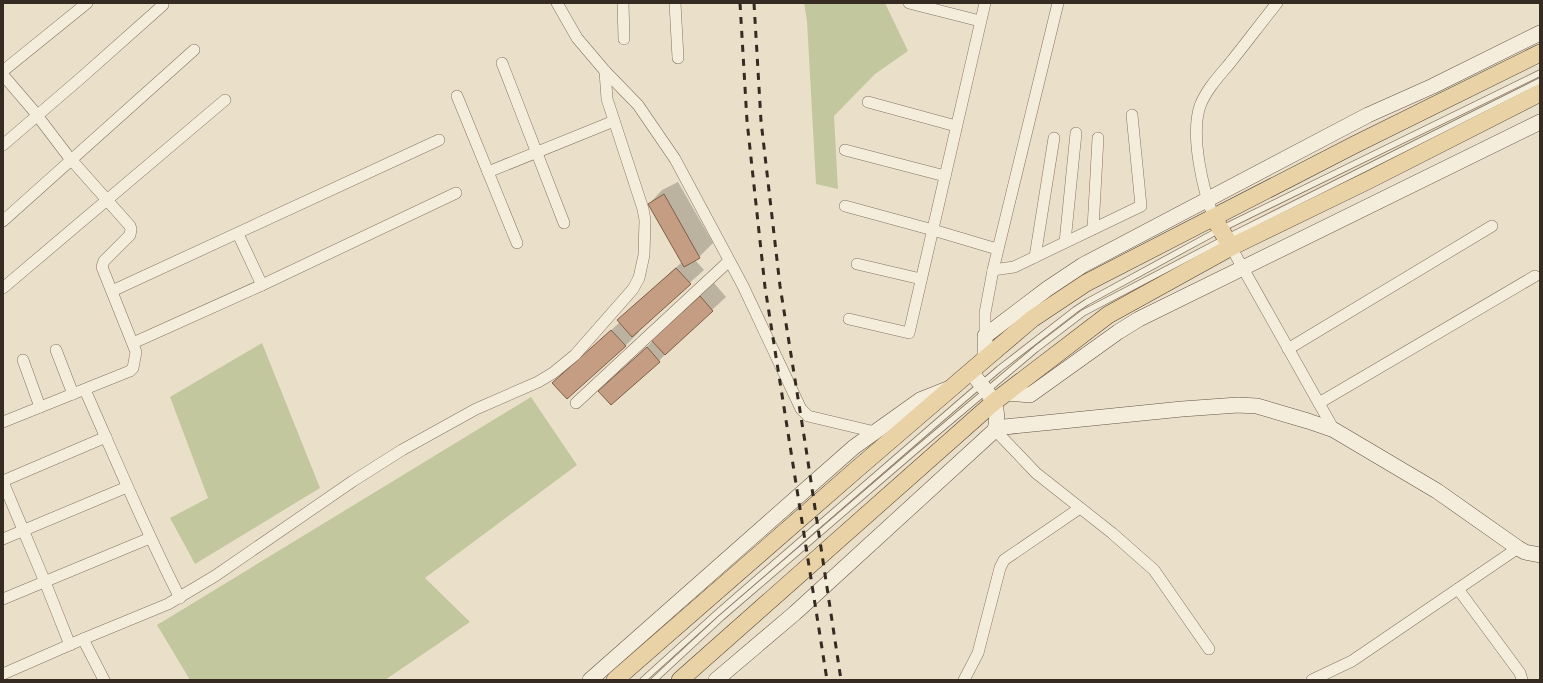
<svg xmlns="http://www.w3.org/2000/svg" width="1543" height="683" font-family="'PT Serif',serif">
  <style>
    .green { fill: #c3c79e }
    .shadow { fill: #0003 }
    .building { fill: #c49d83; stroke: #815e48 }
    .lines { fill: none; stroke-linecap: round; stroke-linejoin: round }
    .lane-casing { stroke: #847360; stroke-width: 7 }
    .street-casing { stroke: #847360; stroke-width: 12 }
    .secondary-casing { stroke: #665443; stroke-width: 16 }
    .primary-casing { stroke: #534133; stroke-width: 18 }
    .lane { stroke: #f5eddc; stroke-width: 5.5 }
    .street { stroke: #f5eddc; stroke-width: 11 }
    .secondary { stroke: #f5eddc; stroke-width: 15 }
    .primary { stroke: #e8d2a6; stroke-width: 17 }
    .rail { stroke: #362b22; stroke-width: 3; stroke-dasharray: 7 7; stroke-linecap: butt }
  </style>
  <rect width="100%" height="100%" fill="#eae0c9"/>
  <!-- green -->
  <g class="green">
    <polygon points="804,3 885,3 908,51 875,74 834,116 838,189 816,184 807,21"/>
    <polygon points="262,343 320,488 195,564 170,518 208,498 170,397"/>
    <polygon points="531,397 577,465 425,578 470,622 385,680 190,680 157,625"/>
  </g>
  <!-- shadow -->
  <g class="shadow">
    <polygon points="678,182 713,243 699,257 695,260 704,270 637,330 639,332 625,346 554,383 620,322 632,307 682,262 649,204 662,190"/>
    <polygon points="714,283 726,297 672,347 659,361 599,391 653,341 666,326"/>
  </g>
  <!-- building -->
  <g class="building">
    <polygon points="664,194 700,258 684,267 648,204"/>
    <polygon points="676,268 691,284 632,337 617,320"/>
    <polygon points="700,296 713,311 665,355 651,340"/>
    <polygon points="611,330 626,346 567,399 552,383"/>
    <polygon points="647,347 660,362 611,405 598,391"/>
  </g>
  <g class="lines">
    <defs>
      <g id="lane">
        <polyline points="643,680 717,613 965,398 999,369 1075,310 1087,302 1221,229 1540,73"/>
        <polyline points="654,680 722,617 915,451 1036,349 1083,313 1226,238 1540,81"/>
      </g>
      <g id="street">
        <polyline points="557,3 577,38 605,71 638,105 675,159 743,286 801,409 808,416 875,432"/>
        <polyline points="623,3 624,39"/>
        <polyline points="675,3 678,58"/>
        <polyline points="909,3 980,21"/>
        <polyline points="502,63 564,223"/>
        <polyline points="3,71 87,3"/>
        <polyline points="3,75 33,110 68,156 130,226 131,229 130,235 104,261 102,267 136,352 133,368 130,371 3,422"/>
        <polyline points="457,96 517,243"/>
        <polyline points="868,102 956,126"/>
        <polyline points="3,145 82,77 163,5"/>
        <polyline points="845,150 945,176"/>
        <polyline points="488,172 614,121"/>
        <polyline points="845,206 933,230 997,249"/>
        <path d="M 1214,218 C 1203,190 1190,136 1200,106 C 1206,90 1219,76 1230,63 C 1246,43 1261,23 1277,3"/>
        <polyline points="3,221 194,50"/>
        <polyline points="1093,229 1098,138"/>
        <polyline points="238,234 262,285"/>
        <polyline points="1065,242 1076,133"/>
        <polyline points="1231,247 1334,430"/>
        <polyline points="1035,257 1054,138"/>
        <polyline points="857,264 921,279"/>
        <polyline points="993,270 1014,267 1141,206 1132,115"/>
        <polyline points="3,288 225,100"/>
        <polyline points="112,291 439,140"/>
        <polyline points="849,319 909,333 985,3"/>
        <polyline points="985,336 985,313 993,270 1058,3"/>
        <polyline points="133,343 262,285 456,193"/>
        <polyline points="1288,349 1492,226"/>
        <polyline points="56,350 73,394"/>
        <polyline points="23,360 40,407"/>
        <path d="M 85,390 C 116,460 145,530 180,598"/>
        <polyline points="576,403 729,261"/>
        <polyline points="1319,403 1535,276"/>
        <polyline points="995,430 1036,473 1112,533 1154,570 1209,649"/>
        <polyline points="3,481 106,437"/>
        <polyline points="3,482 45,582 70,645"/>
        <polyline points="3,539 127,487"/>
        <polyline points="1458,589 1520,673 1522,680"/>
        <polyline points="3,599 150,538"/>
        <polyline points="83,639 104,680"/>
        <polyline points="3,674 83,639 168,604 215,576 353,481 402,450 476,409 538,382 553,373 575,355 633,289 639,278 644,255 645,220 643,209 607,99 605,71"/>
        <polyline points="964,680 978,653 1000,568 1004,560 1080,508"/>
        <polyline points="1312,680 1352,661 1518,548"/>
      </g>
      <g id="secondary">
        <polyline points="985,359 985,336 1047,289 1083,265 1368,115 1433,86 1540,33"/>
        <polyline points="1006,393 1030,395 1118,332 1139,319 1540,122"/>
        <polyline points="995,430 1004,427 1182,409 1238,405 1257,406 1308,421 1334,430 1437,491 1518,548 1525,552 1540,555"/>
        <polyline points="590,680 854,447 920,400 950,388"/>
        <path d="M 716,680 L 795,613 L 995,430 C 1002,402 986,392 971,372"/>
      </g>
      <g id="primary">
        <polyline points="1214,218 1231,247"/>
        <polyline points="615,680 857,469 985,359 1032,319 1086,283 1356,144 1540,53"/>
        <polyline points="680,680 994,402 1108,315 1231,247 1369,180 1540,93"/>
      </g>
    </defs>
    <!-- lane casing -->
    <use href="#lane" class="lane-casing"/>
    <!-- street casing -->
    <use href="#street" class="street-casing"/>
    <!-- secondary casing -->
    <use href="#secondary" class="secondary-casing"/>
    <!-- primary casing -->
    <use href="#primary" class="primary-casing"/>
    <!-- lane -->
    <use href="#lane" class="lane"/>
    <!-- street -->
    <use href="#street" class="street"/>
    <!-- secondary -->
    <use href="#secondary" class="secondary"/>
    <!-- primary -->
    <use href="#primary" class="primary"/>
    <!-- rail -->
    <g class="rail">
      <polyline points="740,3 747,121 765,287 827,680"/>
      <polyline points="754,3 761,121 780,286 805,442 841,680"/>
    </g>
  </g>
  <!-- border -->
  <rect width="1543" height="683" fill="none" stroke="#362b22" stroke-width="8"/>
</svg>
